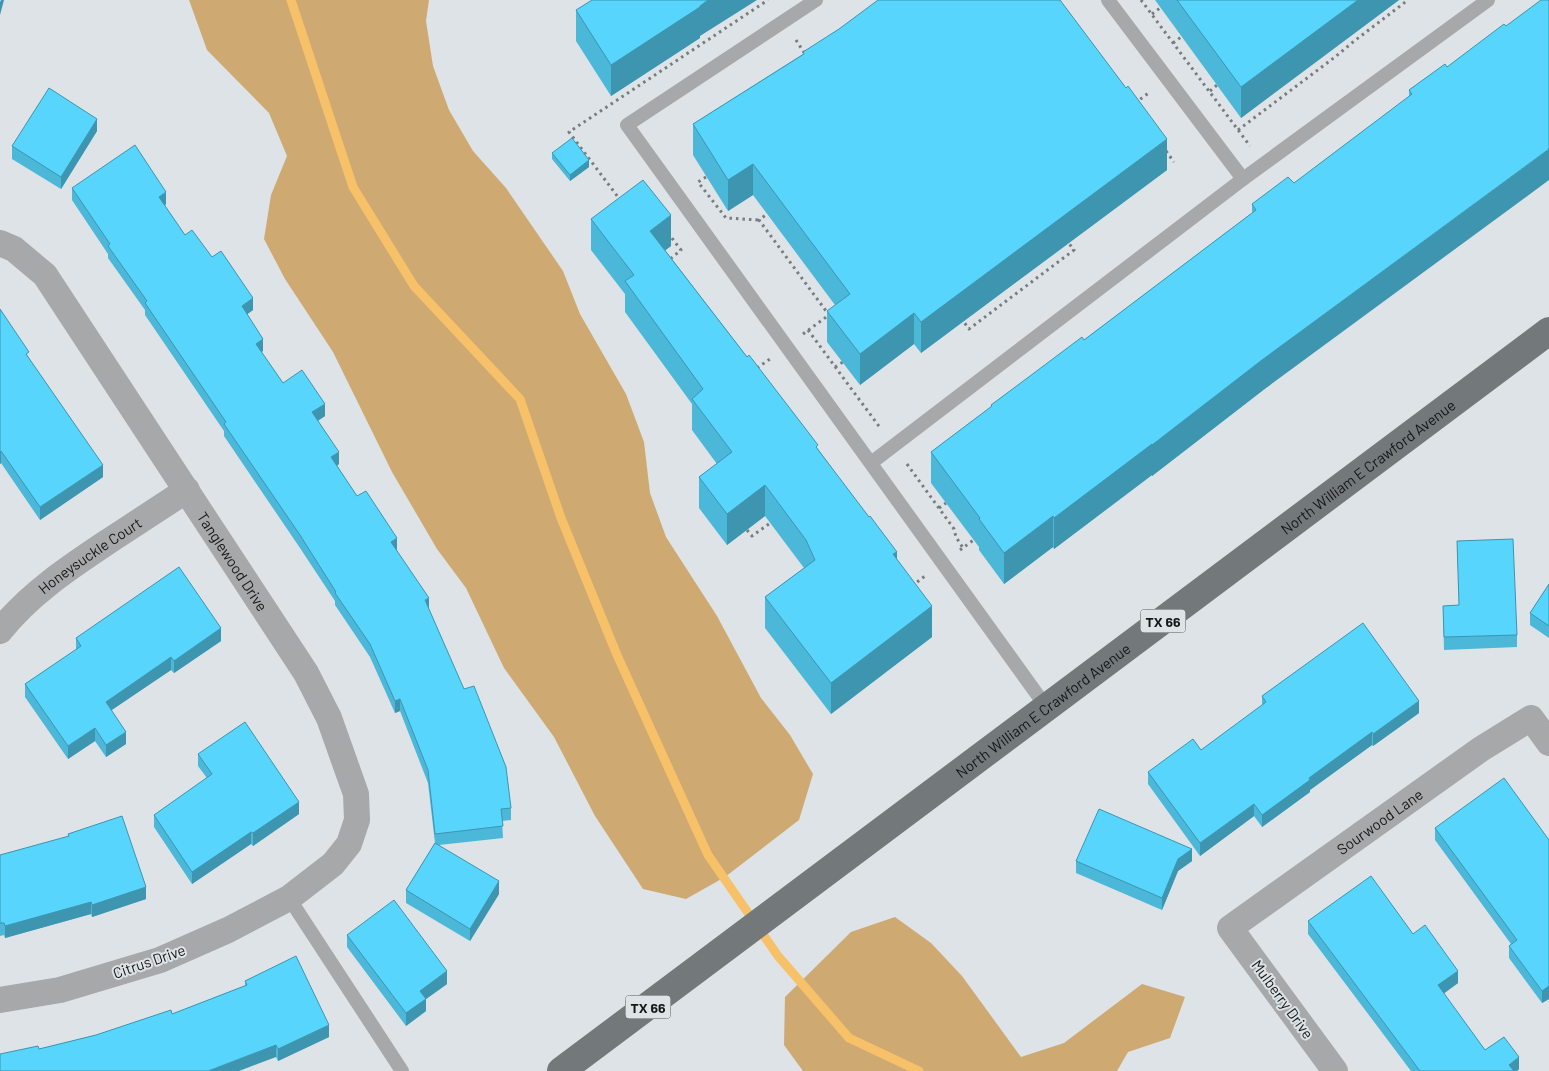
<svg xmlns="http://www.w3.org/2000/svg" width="1549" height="1071" font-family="Barlow,sans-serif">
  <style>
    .green { fill: #ceaa72 }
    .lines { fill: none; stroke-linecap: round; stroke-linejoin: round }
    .stream { stroke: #f7c169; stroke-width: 9 }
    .path { stroke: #787c7e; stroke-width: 3; stroke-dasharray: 2.5 4; stroke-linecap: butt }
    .service { stroke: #a6a8a9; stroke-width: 14 }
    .minor { stroke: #a6a8a9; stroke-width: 26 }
    .primary { stroke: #73787a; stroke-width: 28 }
    .wall { fill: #4bb7d9 }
    .shaded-wall { fill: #3d95b0 }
    .building { fill: #57d5fc; stroke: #3d95b0 }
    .labels { text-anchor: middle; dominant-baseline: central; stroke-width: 4; stroke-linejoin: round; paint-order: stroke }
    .shield { fill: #dde3e6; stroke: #505455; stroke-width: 1 }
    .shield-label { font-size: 14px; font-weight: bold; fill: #141717 }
    .street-label { font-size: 15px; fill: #141717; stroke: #dde3e6 }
  </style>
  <rect width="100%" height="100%" fill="#dde3e6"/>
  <!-- green -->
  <g class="green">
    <polygon points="189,0 429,0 426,21 433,66 449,110 473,151 506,188 563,271 580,314 626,394 644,442 650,493 666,537 717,616 761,698 790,735 813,774 799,820 725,877 686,899 643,889 595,816 554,737 504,668 466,588 437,549 392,472 333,352 285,279 264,239 271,195 287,156 269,113 207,50"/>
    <polygon points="895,917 931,943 962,976 1021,1057 1064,1043 1142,984 1185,997 1170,1038 1128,1052 1117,1071 803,1071 784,1045 785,997 851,932"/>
  </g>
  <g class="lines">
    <!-- stream -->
    <polyline class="stream" points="291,0 353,187 414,286 520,399 561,518 617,655 708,855 778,956 849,1038 919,1071"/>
    <!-- path -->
    <g class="path">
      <polyline points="1141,0 1250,146"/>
      <polyline points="1152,14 1160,8"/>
      <polyline points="796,40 805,54"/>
      <polyline points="1173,43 1181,37"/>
      <polyline points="1210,91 1217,85"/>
      <polyline points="1135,103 1150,92"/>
      <polyline points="1238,130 1335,57 1353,42 1408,0"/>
      <polyline points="1166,151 1174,162"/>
      <polyline points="706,177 698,182 726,218 759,220"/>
      <polyline points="621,201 569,132 768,0"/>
      <polyline points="770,212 759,220 829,315"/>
      <polyline points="668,233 681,250 669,260"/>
      <polyline points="961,318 969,329 1074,250 1067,241"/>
      <polyline points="808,330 881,429"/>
      <polyline points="803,334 829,315"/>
      <polyline points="835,367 843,362"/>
      <polyline points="757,368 770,359"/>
      <polyline points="907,464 954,529 956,537 963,548"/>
      <polyline points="939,508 946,503"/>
      <polyline points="747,530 752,536 773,521"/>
      <polyline points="960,550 975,539"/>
      <polyline points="912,586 925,576"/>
    </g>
    <!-- service -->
    <g class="service">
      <polyline points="816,0 627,125 1047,708"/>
      <polyline points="1108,0 1243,179"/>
      <polyline points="871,463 1243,179 1488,0"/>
      <polyline points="289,898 402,1071"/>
    </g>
    <!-- minor -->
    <g class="minor">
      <path id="s1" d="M 0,243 L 14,249 L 45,275 L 306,673 L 329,718 L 356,794 L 357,820 L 349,844 L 333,864 L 289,898 L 228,930 L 160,960 L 60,990 L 0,1000"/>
      <path id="s2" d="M 0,631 C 29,594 70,567 109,541 C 135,524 161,507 187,490"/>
      <path id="s3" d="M 1335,1071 L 1230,928 L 1481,749 L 1531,718 L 1549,743"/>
    </g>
    <!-- primary -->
    <path class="primary" id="s4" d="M 561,1071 L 1549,331"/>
  </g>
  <!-- wall -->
  <g class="wall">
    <polygon points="1155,0 1399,0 1241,118"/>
    <polygon points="576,10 700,36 700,38 611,96 576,41"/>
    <polygon points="803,52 1167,170 921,353 914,344 860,385 827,342 827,311 835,305 753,195 728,211 693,155 693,124 803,54"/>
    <polygon points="1445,64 1262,391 1152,476 1152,475 1054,549 1053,547 1004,584 979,550 979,547 931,483 931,452 991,407 991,405 1084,340 1252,213 1252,204 1294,183 1409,97 1409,90"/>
    <polygon points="97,131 61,189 12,159 12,146"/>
    <polygon points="552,153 589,167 570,181 552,159"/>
    <polygon points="72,188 166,204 165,206 185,235 212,257 253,310 247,314 263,351 261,352 283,383 325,416 318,421 339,464 337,466 357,496 397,550 396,551 429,609 511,808 511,820 502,821 503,838 439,845 499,894 470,941 406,903 406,890 435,843 428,783 400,711 395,713 370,657 335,605 335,601 300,548 224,436 224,431 145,315 145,310 108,258 108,254 72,200"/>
    <polygon points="591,219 671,246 665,250 818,449 897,559 932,637 831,714 765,628 765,597 804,568 765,516 727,545 699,508 699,477 717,464 692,430 692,404 625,312 625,294 591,250"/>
    <polygon points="0,309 29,358 103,477 40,520 1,463 0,464"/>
    <polygon points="1457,541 1517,635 1517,647 1444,650 1443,606 1459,605"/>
    <polygon points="1549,584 1549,638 1530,625 1530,613"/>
    <polygon points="76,638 221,641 174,673 171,670 111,710 126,744 106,757 95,741 68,759 25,697 25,684 76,650"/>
    <polygon points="1262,696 1419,713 1373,746 1372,745 1310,790 1310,792 1262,827 1254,816 1200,856 1148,784 1148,772 1201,750 1262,706"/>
    <polygon points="198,754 299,814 253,846 251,844 192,884 154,827 154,815 207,778 198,766"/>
    <polygon points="1435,828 1549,840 1549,999 1542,1003 1509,958 1509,946 1511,944 1435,840"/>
    <polygon points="68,834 146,899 92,917 91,914 5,938 4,935 0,936 0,855 68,837"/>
    <polygon points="1076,861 1192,861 1178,871 1162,910 1076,873"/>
    <polygon points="1308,921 1413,934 1458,983 1443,993 1485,1050 1519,1069 1517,1071 1411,1071 1308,934"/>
    <polygon points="347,935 447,984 426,999 426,1011 406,1026 347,947"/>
    <polygon points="245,981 329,1037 278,1061 276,1057 39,1049 96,1035 172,1014 245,986"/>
  </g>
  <!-- shaded-wall -->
  <g class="shaded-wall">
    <polygon points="1,0 4,0 0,15 0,2"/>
    <polygon points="708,0 757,0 700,36 700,38 611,96 611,65"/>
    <polygon points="1358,0 1399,0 1241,118 1241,87"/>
    <polygon points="97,119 97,131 61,189 61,177"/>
    <polygon points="1167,139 1167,170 921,353 921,322"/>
    <polygon points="1549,149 1549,180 1262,391 1152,476 1152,445 1262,360"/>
    <polygon points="589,160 589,167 570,181 570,175"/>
    <polygon points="753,164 753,195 728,211 728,180"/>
    <polygon points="166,192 166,204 159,209 159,197"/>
    <polygon points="671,215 671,246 650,262 650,231"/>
    <polygon points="253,298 253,310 242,318 242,306"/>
    <polygon points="914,313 914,344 860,385 860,354"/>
    <polygon points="263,339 263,351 256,356 256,344"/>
    <polygon points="325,404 325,416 312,424 312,412"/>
    <polygon points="1152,444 1152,475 1054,549 1054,518"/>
    <polygon points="1,451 1,463 0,464 0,452"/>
    <polygon points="339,452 339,464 331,470 331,457"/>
    <polygon points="103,465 103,477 40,520 40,507"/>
    <polygon points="765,485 765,516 727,545 727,514"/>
    <polygon points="1053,516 1053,547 1004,584 1004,553"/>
    <polygon points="397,538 397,550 391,554 391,542"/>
    <polygon points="897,552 897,583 893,554"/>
    <polygon points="429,598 429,610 425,600"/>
    <polygon points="932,606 932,637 831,714 831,683"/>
    <polygon points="221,628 221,641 174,673 174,661"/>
    <polygon points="171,657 171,670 106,714 106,702"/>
    <polygon points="400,699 400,711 395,713 395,701"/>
    <polygon points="1419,701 1419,713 1373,746 1373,734"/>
    <polygon points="95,728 95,741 68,759 68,746"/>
    <polygon points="126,732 126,744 106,757 106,745"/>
    <polygon points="1372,732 1372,745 1310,790 1310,792 1262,827 1262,815 1309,778"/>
    <polygon points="299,802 299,814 253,846 253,833"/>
    <polygon points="1254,804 1254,816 1200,856 1200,843"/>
    <polygon points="251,832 251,844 192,884 192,872"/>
    <polygon points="1192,849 1192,861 1178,871 1162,910 1162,898 1178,859"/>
    <polygon points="499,881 499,894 470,941 470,929"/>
    <polygon points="146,887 146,899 92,917 92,905"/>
    <polygon points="91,902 91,914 5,938 5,926"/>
    <polygon points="447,971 447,984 426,999 426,1011 406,1026 406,1013 420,991"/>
    <polygon points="1458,971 1458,983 1438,998 1438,985"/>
    <polygon points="1549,986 1549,999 1542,1003 1542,991"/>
    <polygon points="329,1025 329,1037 278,1061 278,1049"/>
    <polygon points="276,1045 276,1057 239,1071 208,1071"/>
    <polygon points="1519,1057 1519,1069 1517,1071 1509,1071 1509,1065"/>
  </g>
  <!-- building -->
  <g class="building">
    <polygon points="592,0 708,0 700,6 700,7 611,65 576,10"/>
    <polygon points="878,0 1060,0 1126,88 1128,86 1167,139 921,322 914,313 860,354 827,311 850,294 753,164 728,180 693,124 804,54 803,52 839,29"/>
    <polygon points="1177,0 1358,0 1241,87"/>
    <polygon points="1541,0 1549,0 1549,149 1262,360 1152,445 1152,444 1054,518 1053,516 1004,553 979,519 980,518 931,452 992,406 991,405 1026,379 1082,337 1084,340 1256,210 1252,204 1288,177 1294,183 1412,94 1409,90 1445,64 1447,67 1504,24 1506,26"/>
    <polygon points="49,88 97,119 61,177 12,146"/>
    <polygon points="572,138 589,160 570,175 552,153"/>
    <polygon points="135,145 166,192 159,197 185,235 192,230 212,257 221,251 253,298 242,306 263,339 256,344 283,383 302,370 325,404 312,412 339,452 331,457 357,496 366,491 397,538 391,542 429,598 425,600 464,689 474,686 506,767 511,808 501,809 503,826 435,834 428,770 400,699 395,701 370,644 335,593 336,592 300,535 224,424 226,422 145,303 147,301 108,246 110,244 72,188"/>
    <polygon points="643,180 671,215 650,231 747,357 749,355 818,445 816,447 869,517 870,516 897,552 893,554 932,606 831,683 765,597 815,560 806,540 765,485 727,514 699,477 732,452 692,399 703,389 625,281 634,275 591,219"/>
    <polygon points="0,309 29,352 26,354 103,465 40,507 1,451 0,452"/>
    <polygon points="1513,539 1517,635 1444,637 1443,606 1459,605 1457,541"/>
    <polygon points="179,567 221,628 174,661 171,657 106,702 126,732 106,745 95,728 68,746 25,684 81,646 76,638"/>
    <polygon points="1549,584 1549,626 1530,613"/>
    <polygon points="1363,623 1419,701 1373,734 1372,732 1309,778 1310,780 1262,815 1254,804 1200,843 1148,772 1193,739 1201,750 1266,702 1262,696"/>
    <polygon points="245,722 299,802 253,833 251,832 192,872 154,815 212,774 198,754"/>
    <polygon points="1504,778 1549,840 1549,987 1549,986 1542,991 1509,946 1517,940 1435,828"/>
    <polygon points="1099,809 1192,849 1178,859 1162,898 1076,861"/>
    <polygon points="122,816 146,887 92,905 91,902 5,926 4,923 0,923 0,855 69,836 68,834"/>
    <polygon points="435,843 499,881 470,929 406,890"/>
    <polygon points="1371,876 1413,934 1425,925 1458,971 1438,985 1485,1050 1504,1037 1519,1057 1509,1065 1514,1071 1420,1071 1308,921"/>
    <polygon points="394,900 447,971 420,991 426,999 406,1013 347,935"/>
    <polygon points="296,956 329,1025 278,1049 276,1045 208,1071 0,1071 0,1054 38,1046 39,1049 96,1035 171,1010 172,1014 247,985 245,981"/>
  </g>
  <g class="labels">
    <!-- shield labels -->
    <g class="shield">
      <rect x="1140.5" y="609.5" width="45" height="23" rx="4"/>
      <rect x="625.5" y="995.5" width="45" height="23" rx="4"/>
    </g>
    <g class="shield-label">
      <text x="1163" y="621">TX 66</text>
      <text x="648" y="1007">TX 66</text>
    </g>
    <!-- street labels -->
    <g class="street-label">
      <text stroke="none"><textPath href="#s4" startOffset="1008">North William E Crawford Avenue</textPath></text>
      <text stroke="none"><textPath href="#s2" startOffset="118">Honeysuckle Court</textPath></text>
      <text stroke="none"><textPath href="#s1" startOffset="398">Tanglewood Drive</textPath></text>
      <text stroke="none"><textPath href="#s4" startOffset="602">North William E Crawford Avenue</textPath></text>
      <text stroke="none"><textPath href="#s3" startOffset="361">Sourwood Lane</textPath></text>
      <text transform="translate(149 961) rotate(-19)">Citrus Drive</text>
      <text transform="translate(1283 999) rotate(54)">Mulberry Drive</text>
    </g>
  </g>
</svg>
